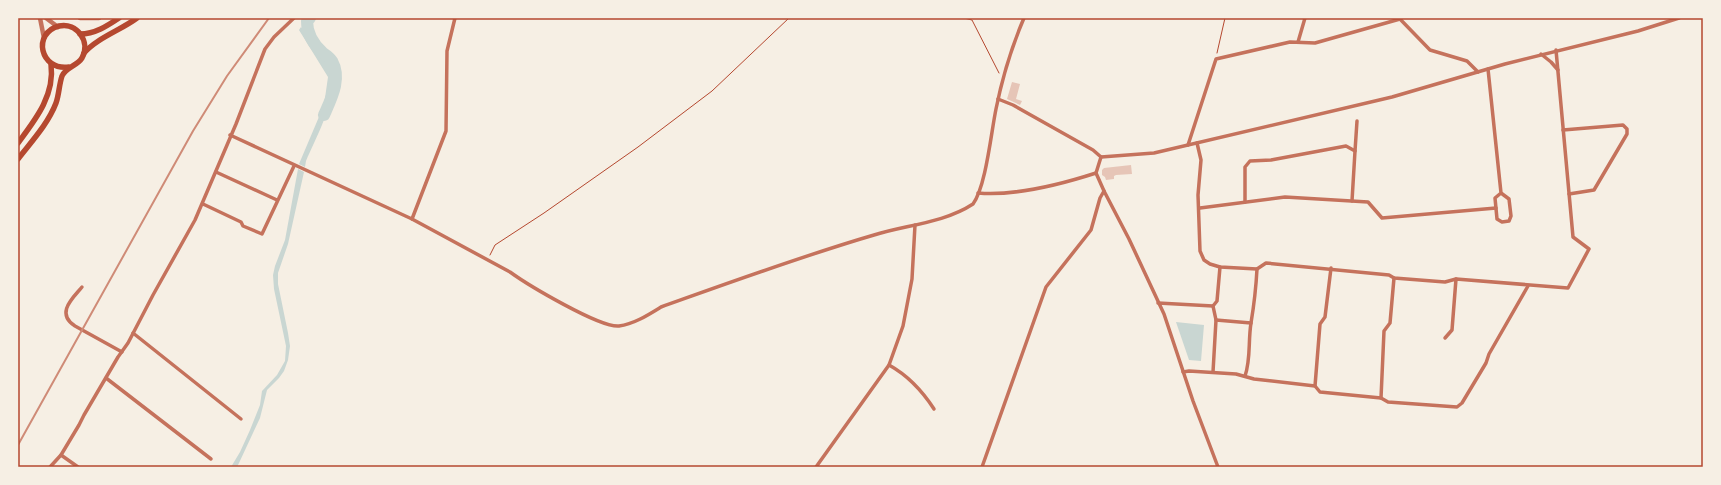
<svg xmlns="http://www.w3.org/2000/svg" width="1721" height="485" font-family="'Work Sans',sans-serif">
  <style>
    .water { fill: #c9d6d2 }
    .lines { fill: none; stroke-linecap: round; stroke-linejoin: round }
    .river { stroke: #c9d6d2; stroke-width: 12 }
    .building { fill: #e6c5b7 }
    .path { stroke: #b5482f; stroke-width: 1 }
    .minor { stroke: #c5725c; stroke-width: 3.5 }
    .tertiary { stroke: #c5725c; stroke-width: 4.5 }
    .primary { stroke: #b5482f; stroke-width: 5.5 }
    .rail { stroke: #cf8b77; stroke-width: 2 }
    .neatline { fill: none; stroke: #b5482f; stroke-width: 1.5 }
  </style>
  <rect width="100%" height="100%" fill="#f6efe4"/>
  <!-- water -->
  <g class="water">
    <path d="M 301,27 C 311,39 329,61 332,76 C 337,99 315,140 306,161 L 305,167 L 299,164 L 324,105 L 328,77 L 299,30 Z"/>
    <polygon points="298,169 304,172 288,244 278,273 278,284 288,333 290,346 288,360 284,371 279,378 267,390 260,418 239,463 237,467 231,467 240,452 250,430 260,405 262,391 277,375 285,361 286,346 274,289 273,275 275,266 285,240"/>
    <polygon points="1176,322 1204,325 1201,361 1189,360"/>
  </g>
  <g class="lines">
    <!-- river -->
    <path class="river" d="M 310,18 L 307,21 C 307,34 313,44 323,53 C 326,55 330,58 332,61 C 342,79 331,99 324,115"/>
  </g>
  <!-- building -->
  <g class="building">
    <polygon points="1012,82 1020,84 1016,99 1022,101 1020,105 1007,99"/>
    <polygon points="1131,165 1132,174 1116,175 1114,176 1114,179 1106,180 1105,177 1102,175 1102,170 1104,168"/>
  </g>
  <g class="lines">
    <!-- path -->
    <g class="path">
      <polyline points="964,18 972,20 999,73"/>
      <polyline points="1217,53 1225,18"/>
      <polyline points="490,255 495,245 544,213 638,147 712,91 789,18"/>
    </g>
    <!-- minor -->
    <g class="minor">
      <polyline points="1399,18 1430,50 1467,61 1478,72"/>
      <polyline points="1298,42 1305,18"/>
      <polyline points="1541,54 1551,62 1558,70"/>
      <polyline points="1488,69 1501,193 1495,198 1497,219 1502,222 1509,221 1511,216 1509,199 1501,193"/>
      <polyline points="998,99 1013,105 1093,150 1101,157 1154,153 1392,97 1505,64 1638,31 1679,18"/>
      <polyline points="1563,130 1623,125 1627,129 1627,134 1594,190 1569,194"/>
      <path d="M 230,135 L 412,219 L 510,272 C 528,285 600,328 619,326 C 634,324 648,315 661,307 C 731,282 802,256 874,235 C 906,225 944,223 973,204 C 986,186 991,133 996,109 C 1002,79 1012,46 1024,18"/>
      <polyline points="1197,143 1201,160 1198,195 1200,251 1204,260 1210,264 1220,267 1257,269 1266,263 1389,275 1394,278 1445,282 1456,279 1568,288 1589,249 1573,237 1556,50"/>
      <polyline points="1188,145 1216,59 1290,42 1315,43 1400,19"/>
      <polyline points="1355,151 1357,121"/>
      <polyline points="1101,157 1096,173 1104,191 1129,239 1164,314 1193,401 1218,467"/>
      <polyline points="216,172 277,200"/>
      <path d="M 978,193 C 1014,196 1062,184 1096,173"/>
      <polyline points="1245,202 1245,167 1250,161 1271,160 1346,146 1355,151 1352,201"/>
      <polyline points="203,204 241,222 243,226 262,234 294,166"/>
      <polyline points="1200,208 1285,197 1368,202 1382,218 1496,208"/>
      <polyline points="412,219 446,131 447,51 455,18"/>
      <path d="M 82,287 C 73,298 55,313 75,326 L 122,352"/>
      <polyline points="1158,303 1213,306"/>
      <polyline points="1216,320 1251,323"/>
      <polyline points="133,333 241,419"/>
      <polyline points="1445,338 1452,330 1456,279"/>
      <path d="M 889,365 C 907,375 923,392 934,409"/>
      <polyline points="1183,372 1189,371 1236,374 1254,379 1315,386 1320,392 1381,398 1388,402 1457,407 1462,403 1486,363 1489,354 1528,286"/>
      <polyline points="1213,372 1216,320 1213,306 1217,301 1220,267"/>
      <path d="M 1245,376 C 1251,359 1248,341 1251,323 C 1254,305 1256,288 1257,269"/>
      <polyline points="106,378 211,459"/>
      <polyline points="1315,386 1320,324 1325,317 1331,268"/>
      <polyline points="1381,398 1384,331 1390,323 1394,278"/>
      <polyline points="61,455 78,467"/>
      <polyline points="50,467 61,455 79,425 84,415 118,357 128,343 153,295 195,220 236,124 265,49 274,37 294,18"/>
      <polyline points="816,467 889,365 903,326 912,279 915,225"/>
      <polyline points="982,467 1046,287 1091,230 1100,198 1104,191"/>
    </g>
    <!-- tertiary -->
    <g class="tertiary">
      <polyline points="40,18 44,38"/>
      <polyline points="46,18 58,27"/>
      <polyline points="80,18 99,18"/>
    </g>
    <!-- primary -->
    <g class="primary">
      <path d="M 80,34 C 95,34 107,26 119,18"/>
      <path d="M 84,53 C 97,38 121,30 137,18"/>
      <path d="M 18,143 C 36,119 55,95 51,64"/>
      <path d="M 18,159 C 31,142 48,124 56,103 C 59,95 59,85 62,76 C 66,67 77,66 82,58 C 91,42 77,22 59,26 C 32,33 40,71 69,67"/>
    </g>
    <!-- rail -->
    <polyline class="rail" points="18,445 193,131 227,76 269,18"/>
  </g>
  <!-- border -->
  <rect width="1721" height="485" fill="none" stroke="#f6efe4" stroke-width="38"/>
  <rect x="19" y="19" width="1683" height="447" class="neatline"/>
</svg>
